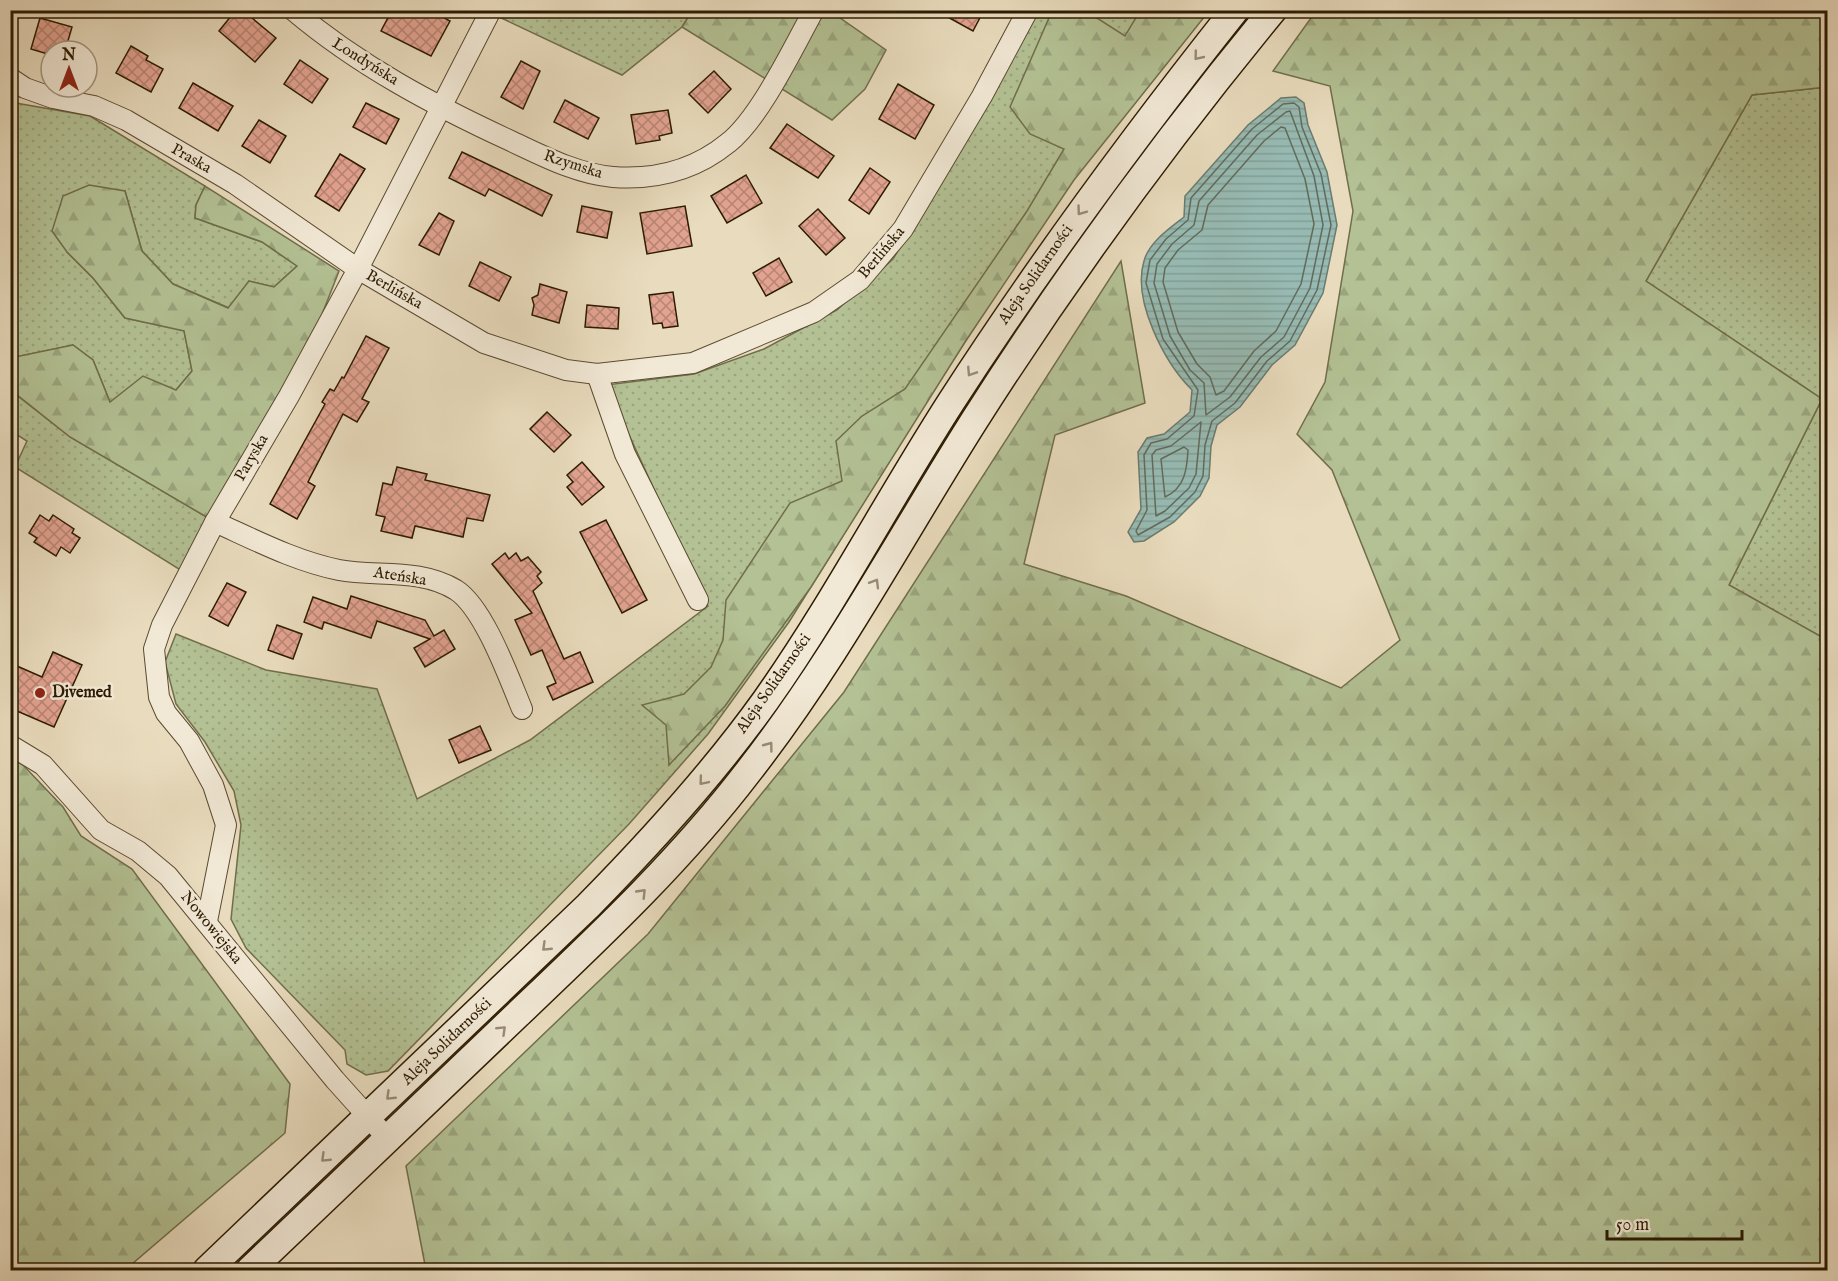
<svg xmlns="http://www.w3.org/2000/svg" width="1838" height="1281" font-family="'IM FELL English',serif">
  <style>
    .green { fill: url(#green-dots); stroke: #706e4b; stroke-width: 1.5 }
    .forest { fill: url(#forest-firs); stroke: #706e4b; stroke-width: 1.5 }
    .water { fill: url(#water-rules); stroke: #6c7b6d; stroke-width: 1.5 }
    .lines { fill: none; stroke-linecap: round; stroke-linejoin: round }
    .shore { stroke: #626b5b; stroke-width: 1.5 }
    .building { fill: url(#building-cross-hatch); stroke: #2c1b02; stroke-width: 1.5 }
    .minor-casing { stroke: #5b4b31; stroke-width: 22 }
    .secondary-casing { stroke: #2c1b02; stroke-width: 30 }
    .minor { stroke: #f1e8d5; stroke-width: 20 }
    .secondary { stroke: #f1e8d5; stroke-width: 27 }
    .oneway { stroke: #988c76 }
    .poi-dot { fill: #8f2418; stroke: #f1e8d5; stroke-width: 2 }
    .labels { text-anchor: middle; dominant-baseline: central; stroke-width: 5; stroke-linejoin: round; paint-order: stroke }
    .street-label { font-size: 16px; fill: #2c1b02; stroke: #f1e8d5 }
    .poi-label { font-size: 16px; font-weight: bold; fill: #2c1b02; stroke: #f1e8d5; text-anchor: start }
  </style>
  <defs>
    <pattern id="green-dots" width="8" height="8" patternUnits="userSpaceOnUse" patternTransform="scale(1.5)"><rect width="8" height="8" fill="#b3c194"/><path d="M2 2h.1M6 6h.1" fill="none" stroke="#9aa57e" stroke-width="1.8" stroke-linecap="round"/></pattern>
    <pattern id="forest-firs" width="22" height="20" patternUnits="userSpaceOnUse" patternTransform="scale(1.5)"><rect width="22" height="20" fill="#b3c194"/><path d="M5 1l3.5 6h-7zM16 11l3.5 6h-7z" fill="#9aa57e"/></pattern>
    <pattern id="water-rules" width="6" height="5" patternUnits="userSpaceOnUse" patternTransform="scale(1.5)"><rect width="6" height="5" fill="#97bbb4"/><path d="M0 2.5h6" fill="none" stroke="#82a099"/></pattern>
    <pattern id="building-cross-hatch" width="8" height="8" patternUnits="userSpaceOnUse" patternTransform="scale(1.5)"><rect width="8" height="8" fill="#e3a391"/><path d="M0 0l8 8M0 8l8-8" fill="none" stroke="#b88474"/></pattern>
  </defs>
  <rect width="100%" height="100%" fill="#e9dcbe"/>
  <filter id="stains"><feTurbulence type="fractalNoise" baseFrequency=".00333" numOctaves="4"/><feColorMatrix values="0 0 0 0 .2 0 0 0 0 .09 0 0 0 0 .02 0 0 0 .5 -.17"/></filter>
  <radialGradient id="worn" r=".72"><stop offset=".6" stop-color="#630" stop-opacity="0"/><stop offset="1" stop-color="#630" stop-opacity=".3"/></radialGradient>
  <!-- green -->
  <g class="green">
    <polygon points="503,10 692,11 682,27 622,75 499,17"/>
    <polygon points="1038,11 1179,11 934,390 789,622 708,734 629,824 388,1071 366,1075 347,1064 345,1050 246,948 231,919 241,825 234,791 205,742 176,704 165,662 176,634 266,670 377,689 417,799 530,740 708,606 606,385 694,374 764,349 837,310 893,259 988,104"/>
    <polygon points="1248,11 1260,11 783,709 680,839 432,1083 425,1076 622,886 1022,312"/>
    <polygon points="1827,87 1827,640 1729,585 1822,399 1646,281 1752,95"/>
    <polygon points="10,102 90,116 205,186 196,205 195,218 262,242 297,266 274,287 249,281 229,308 173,284 142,251 125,191 67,252 93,278 125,318 184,330 192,371 176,390 110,402 93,360 73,345 11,358"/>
    <polygon points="10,390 70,437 210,519 182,571 15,467 27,441 11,431"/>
  </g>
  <!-- forest -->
  <g class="forest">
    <polygon points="692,11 830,11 886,50 865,89 832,120 682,27"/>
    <polygon points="1052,11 1086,11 1125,36 1140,11 1209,11 1074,180 965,342 811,587 725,706 669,765 666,725 642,705 684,694 711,667 723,640 726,600 790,503 842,481 836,441 862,416 905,389 1027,211 1064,149 1030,134 1010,107"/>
    <polygon points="1316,11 1827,11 1827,87 1752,95 1646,281 1822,399 1729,585 1827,640 1827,1270 426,1270 406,1166 648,934 844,692 1121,261 1145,403 1055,435 1024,564 1126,596 1341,688 1400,640 1332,470 1297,434 1325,382 1353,211 1330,86 1273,71"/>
    <polygon points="89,185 125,191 142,251 173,284 228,308 249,281 274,287 297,266 262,242 195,218 196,205 205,186 339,271 310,345 210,519 70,437 11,390 10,358 73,345 93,360 110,402 143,376 176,390 192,371 184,331 125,318 93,278 67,252 52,231 63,196"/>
    <polygon points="11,758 23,765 63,807 81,836 132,869 290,1084 285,1133 125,1270 11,1270"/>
  </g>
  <!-- water -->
  <path class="water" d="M 1296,97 L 1304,103 L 1308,125 L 1327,172 L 1337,225 L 1323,293 L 1295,345 L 1272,365 L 1240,407 L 1217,425 L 1211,446 L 1209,478 L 1200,496 L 1174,522 L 1144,541 L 1134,542 L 1128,532 L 1141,509 L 1138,452 L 1147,438 L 1164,434 L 1190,412 L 1192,390 C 1164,362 1132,300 1144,261 C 1149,242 1170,228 1184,217 L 1185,196 L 1248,125 L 1281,98 Z"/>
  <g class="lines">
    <!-- shore -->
    <g class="shore">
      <polygon points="1294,103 1299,107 1302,127 1321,174 1331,225 1317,290 1290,341 1267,361 1235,403 1212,421 1205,445 1203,476 1195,492 1170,517 1138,535 1136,531 1147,510 1144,455 1151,443 1167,439 1194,416 1198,390 1163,339 1146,283 1150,260 1166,239 1188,220 1191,198 1252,129 1283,104"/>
      <polygon points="1290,111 1314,176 1323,225 1310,288 1284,337 1261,357 1230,397 1206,415 1204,383 1190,370 1170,336 1154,283 1157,264 1172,244 1194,225 1199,201 1257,135 1286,112"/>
      <polygon points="1281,127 1285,128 1305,179 1314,224 1301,284 1276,331 1254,351 1224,391 1216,395 1210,377 1197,364 1178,332 1163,282 1165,268 1178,250 1202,230 1208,205 1264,141"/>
      <polygon points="1201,422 1196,474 1189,488 1165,511 1156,516 1152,455 1156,450 1171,446"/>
      <path d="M 1184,447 L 1188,450 C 1187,469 1185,488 1165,497 L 1161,459 Z"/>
    </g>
  </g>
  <!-- building -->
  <g class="building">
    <polygon points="236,10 258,10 252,18 276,38 255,62 219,31"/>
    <polygon points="392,10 430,10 450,21 431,56 381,31"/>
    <polygon points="935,10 984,10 973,31"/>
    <polygon points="40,18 72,27 65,51 51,51 51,55 31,49"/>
    <polygon points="131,46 148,56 146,60 163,69 151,92 116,73"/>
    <polygon points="300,60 328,79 312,103 284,84"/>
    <polygon points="521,61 540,71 523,109 501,97"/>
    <polygon points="714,71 731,89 708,113 689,94"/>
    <polygon points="193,83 233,106 218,131 179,108"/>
    <polygon points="898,84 934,105 915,139 879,119"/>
    <polygon points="565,100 599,118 588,139 554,122"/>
    <polygon points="366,103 399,119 386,144 353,127"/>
    <polygon points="668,110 672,133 659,136 660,140 636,144 631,115"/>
    <polygon points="259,120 286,136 270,163 242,146"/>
    <polygon points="787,124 834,156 818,178 770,148"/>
    <polygon points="462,152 552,195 542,216 489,189 485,196 449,178"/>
    <polygon points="340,154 365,169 339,211 315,196"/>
    <polygon points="870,168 890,182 869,214 849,200"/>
    <polygon points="746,175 762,203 727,223 711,196"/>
    <polygon points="582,206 612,212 607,238 577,232"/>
    <polygon points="685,206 692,246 647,254 640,213"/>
    <polygon points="818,209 845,238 826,255 799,226"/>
    <polygon points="439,213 454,221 439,255 419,245"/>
    <polygon points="779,258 792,282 766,296 753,273"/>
    <polygon points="480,262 511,277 499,301 469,286"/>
    <polygon points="540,284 567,292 559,323 532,315 534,305 532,298 538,295"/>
    <polygon points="673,292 678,326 663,328 662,323 653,324 649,295"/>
    <polygon points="587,305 619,308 618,329 585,327"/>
    <polygon points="366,336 389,348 362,399 369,402 357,422 343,414 308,482 315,486 297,519 270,504 325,404 322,402 330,389 334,391 342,377 344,378"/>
    <polygon points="547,412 571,435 554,452 530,429"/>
    <polygon points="582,462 604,487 582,505 567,487 573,482 567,475"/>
    <polygon points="397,467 427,474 425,480 490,495 483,521 467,518 463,537 415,526 412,538 381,531 385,517 376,515 383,483 392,485"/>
    <polygon points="40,515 49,521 53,515 74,529 72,533 80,538 70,553 61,547 56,556 34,542 37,538 29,533"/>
    <polygon points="606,520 647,600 622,613 580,532"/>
    <polygon points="505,553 509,559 516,553 521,561 528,557 541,572 537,576 542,583 533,591 564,659 580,652 593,682 553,700 547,687 556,683 542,650 531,655 515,620 532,613 492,564"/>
    <polygon points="227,583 246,592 228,626 209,616"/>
    <polygon points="351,596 425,620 434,636 444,630 455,649 425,667 414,648 430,639 377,621 371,638 324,622 322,629 304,622 313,597 347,609"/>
    <polygon points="277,625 302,634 293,659 268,650"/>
    <polygon points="53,652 82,665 54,727 10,708 10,663 42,677"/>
    <polygon points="480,726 491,750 459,763 449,740"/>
  </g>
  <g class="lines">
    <defs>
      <g id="minor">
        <path d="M 293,10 C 358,65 433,105 511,141 C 543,156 577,174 613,177 C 655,180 695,170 728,143 C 760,118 793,48 814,10"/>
        <polyline points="10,78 25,88 53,98 94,106 126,120 235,184 358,269 484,343 566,370 597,374 693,363 814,312 860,280 903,229 982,96 1028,10"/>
        <polyline points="597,374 625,454 698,600"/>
        <path d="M 215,522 C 255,540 295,561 339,570 C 377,577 420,568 456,590 C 484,608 509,678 522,709"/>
        <polyline points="10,745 43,765 101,830 138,851 168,876 335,1080 388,1139"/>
        <polyline points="207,921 226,825 213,785 189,741 166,713 159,697 154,649 162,625 215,522 289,396 358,269 491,10"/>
      </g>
      <g id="secondary">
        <path d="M 207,1270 L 588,906 C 652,841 713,774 766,700 C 833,605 888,500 951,402 C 1039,266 1134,137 1235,10"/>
        <path d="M 250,1270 C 339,1185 428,1101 517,1015 C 598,938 680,861 748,772 C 834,662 900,538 974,421 C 1065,278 1165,141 1273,10"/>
      </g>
    </defs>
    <!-- minor casing -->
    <use href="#minor" class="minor-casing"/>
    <!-- secondary casing -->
    <use href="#secondary" class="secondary-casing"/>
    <!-- minor -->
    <use href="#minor" class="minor"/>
    <!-- secondary -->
    <use href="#secondary" class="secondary"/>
  </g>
  <!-- one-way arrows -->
  <defs><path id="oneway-chevron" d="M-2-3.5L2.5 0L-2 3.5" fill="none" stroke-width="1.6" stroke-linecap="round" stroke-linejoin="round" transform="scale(1.5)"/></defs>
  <g class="oneway">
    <use href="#oneway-chevron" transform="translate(1198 56) rotate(129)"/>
    <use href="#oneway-chevron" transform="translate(1081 211) rotate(126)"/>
    <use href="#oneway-chevron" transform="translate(971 372) rotate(123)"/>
    <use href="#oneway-chevron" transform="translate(875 583) rotate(-59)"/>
    <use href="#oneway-chevron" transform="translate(769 746) rotate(-53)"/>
    <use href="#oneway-chevron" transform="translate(703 781) rotate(130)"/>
    <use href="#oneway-chevron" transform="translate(642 893) rotate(-46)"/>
    <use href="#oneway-chevron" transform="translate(546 947) rotate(136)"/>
    <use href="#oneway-chevron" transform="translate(502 1030) rotate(-44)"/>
    <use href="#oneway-chevron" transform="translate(390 1096) rotate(136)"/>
    <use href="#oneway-chevron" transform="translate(325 1158) rotate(136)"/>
  </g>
  <!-- markers -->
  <circle class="poi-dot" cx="40" cy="693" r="6"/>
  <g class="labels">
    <!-- street labels -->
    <g class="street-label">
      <text transform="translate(365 62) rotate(32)">Londyńska</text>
      <text transform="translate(191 159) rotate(30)">Praska</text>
      <text transform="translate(573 165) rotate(18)">Rzymska</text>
      <text transform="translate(882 253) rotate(-50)">Berlińska</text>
      <text transform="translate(1036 275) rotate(-55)">Aleja Solidarności</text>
      <text transform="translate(394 290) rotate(30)">Berlińska</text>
      <text transform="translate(252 458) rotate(-60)">Paryska</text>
      <text transform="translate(400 577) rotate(9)">Ateńska</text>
      <text transform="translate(774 684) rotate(-55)">Aleja Solidarności</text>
      <text transform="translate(211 928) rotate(51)">Nowowiejska</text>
      <text transform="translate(447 1042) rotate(-44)">Aleja Solidarności</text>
    </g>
    <!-- poi labels -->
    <g class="poi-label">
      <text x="52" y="693">Divemed</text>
    </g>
  </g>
  <!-- margin -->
  <rect width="1838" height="1281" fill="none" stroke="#e9dcbe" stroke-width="36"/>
  <rect x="12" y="12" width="1814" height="1257" fill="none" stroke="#2c1b02" stroke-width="3"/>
  <rect x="18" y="18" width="1802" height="1245" fill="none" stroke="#2c1b02" stroke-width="1.5"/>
  <!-- north arrow -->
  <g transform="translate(69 69)"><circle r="28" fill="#f1e8d5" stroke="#a29681" stroke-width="1.5"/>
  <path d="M0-4.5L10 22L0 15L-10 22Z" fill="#8f2418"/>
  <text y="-9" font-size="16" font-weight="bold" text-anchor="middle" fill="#2c1b02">N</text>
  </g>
  <!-- scale -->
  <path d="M1607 1230v9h135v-9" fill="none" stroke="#2c1b02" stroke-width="3"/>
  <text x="1616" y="1230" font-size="18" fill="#2c1b02" stroke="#f1e8d5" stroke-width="4.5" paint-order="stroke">50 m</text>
  <rect width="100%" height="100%" filter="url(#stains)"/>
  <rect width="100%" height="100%" fill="url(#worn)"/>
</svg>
